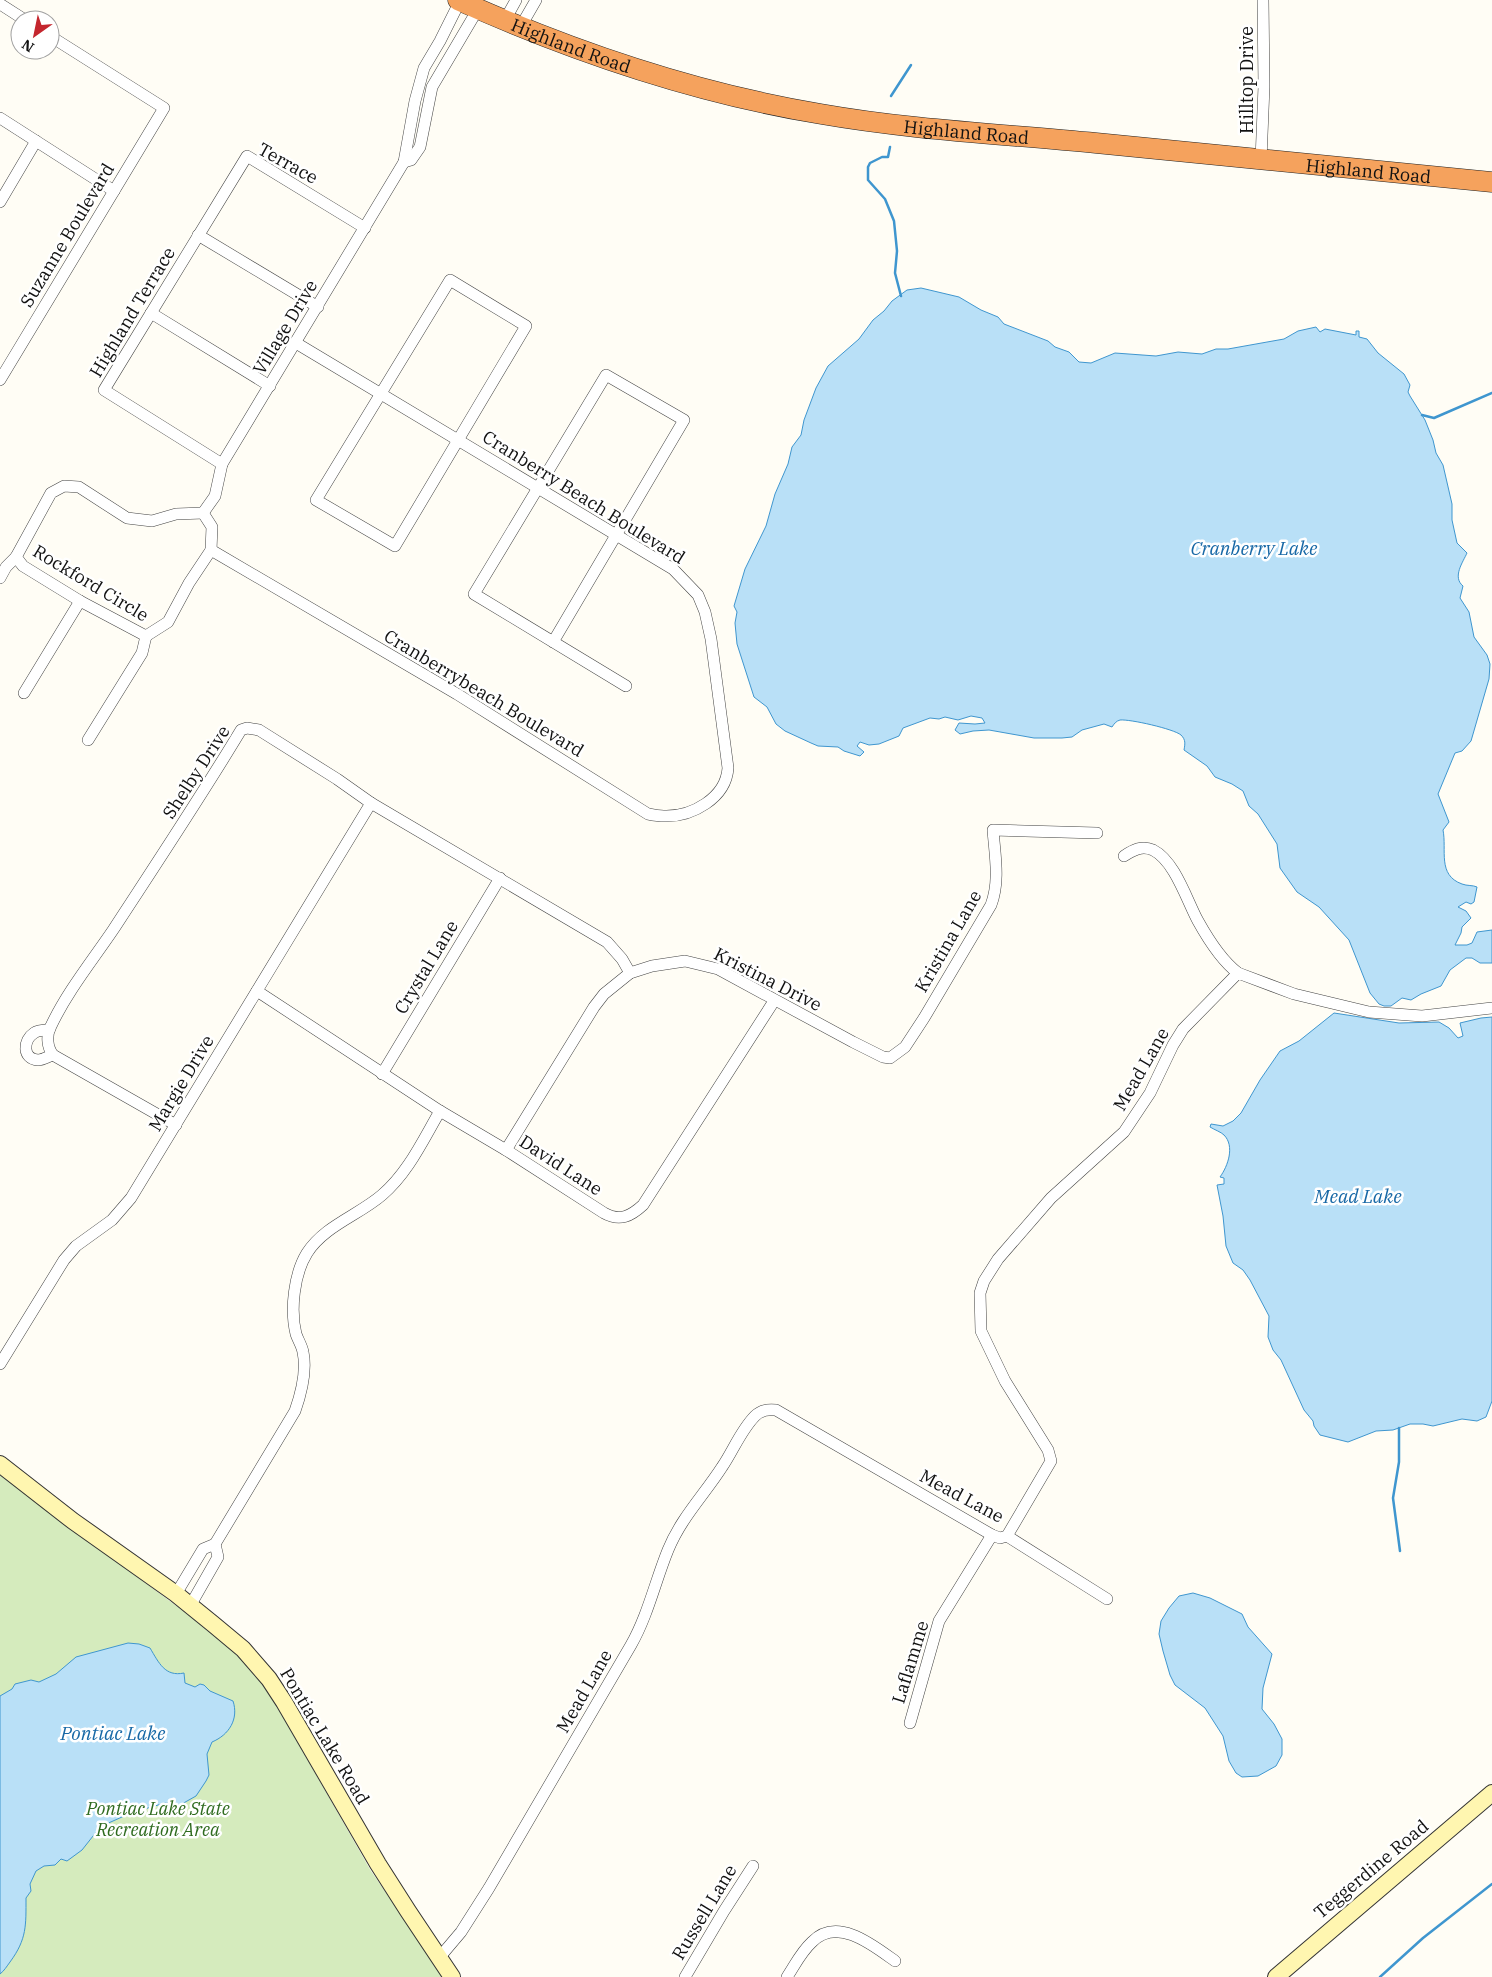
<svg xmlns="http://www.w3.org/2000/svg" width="1492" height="1977" font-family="'IBM Plex Serif',serif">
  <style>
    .green { fill: #d5ebbd }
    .water { fill: #b9e0f7; stroke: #3f96cf }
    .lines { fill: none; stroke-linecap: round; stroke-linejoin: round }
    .stream { stroke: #3f96cf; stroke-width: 2.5 }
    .street-casing { stroke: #444; stroke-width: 12 }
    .secondary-casing { stroke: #333; stroke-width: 18 }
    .highway-casing { stroke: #222; stroke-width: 21 }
    .street { stroke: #fff; stroke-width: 11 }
    .secondary { stroke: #fff6b0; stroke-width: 16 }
    .highway { stroke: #f5a25d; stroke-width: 20 }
    .labels { text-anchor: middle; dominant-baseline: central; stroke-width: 5; stroke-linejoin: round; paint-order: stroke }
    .street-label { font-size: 18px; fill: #111; stroke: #fff }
    .park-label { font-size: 18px; font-style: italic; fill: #2f6b1f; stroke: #fff }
    .water-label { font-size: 19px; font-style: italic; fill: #1768a6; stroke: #fff }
  </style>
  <rect width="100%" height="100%" fill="#fffdf5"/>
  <!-- green -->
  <polygon class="green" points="0,1475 241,1654 262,1680 371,1871 444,1977 0,1977"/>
  <!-- water -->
  <g class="water">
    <path d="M 921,288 L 959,297 L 981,310 L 998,317 L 1004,324 L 1048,341 L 1055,347 L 1069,352 L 1079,362 L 1091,363 L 1115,353 L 1156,356 L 1178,352 L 1202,354 L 1216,349 L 1228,349 L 1284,339 L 1298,331 L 1316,327 L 1320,332 L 1325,329 L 1356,335 L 1356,331 L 1359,331 L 1359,337 L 1367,339 L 1378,353 L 1404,374 L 1410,385 L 1408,392 L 1410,396 L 1425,420 L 1433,440 L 1436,453 L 1443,465 L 1452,504 L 1452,520 L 1457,543 L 1467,553 C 1463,562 1452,577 1463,586 L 1460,598 L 1469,612 L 1474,637 L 1487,655 L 1490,664 L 1489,679 L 1471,741 L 1462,751 L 1455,753 L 1438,794 L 1449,822 L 1443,830 C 1447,850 1437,875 1462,884 C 1467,886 1473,885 1477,887 L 1474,902 L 1471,904 L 1466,902 L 1458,907 L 1466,911 L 1471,918 L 1462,927 L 1461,933 L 1455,945 L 1467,945 L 1472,943 L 1477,932 L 1492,930 L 1492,963 L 1480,963 L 1472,958 L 1466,958 L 1450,970 L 1441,986 L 1421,994 L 1411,1000 L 1402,998 L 1391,1006 L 1384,1006 L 1379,1004 L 1370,993 L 1349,940 L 1319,907 L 1297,892 L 1280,868 L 1277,844 L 1258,814 L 1249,806 L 1243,791 L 1232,784 L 1215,777 L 1207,766 L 1184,750 C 1185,744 1186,740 1181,735 C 1174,729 1130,719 1120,720 C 1116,721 1114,724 1112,727 L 1104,724 L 1082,730 L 1072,737 L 1062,738 L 1034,738 L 989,730 L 973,731 L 960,734 L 955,730 L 959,723 L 975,724 L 985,723 L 982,718 L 971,716 L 958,720 L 945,717 L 939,719 L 930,718 L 903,728 L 899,736 L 879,744 L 869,745 L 860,742 L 857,746 L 864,752 L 860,756 L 844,751 L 838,747 L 818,746 L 811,743 L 785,731 L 776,724 L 767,707 L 754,697 L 737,644 L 735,623 L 737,612 L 734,606 L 745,569 L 766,526 L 775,494 L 788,464 L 792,447 L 801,435 L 804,420 L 816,388 L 828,366 L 859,339 L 873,320 L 884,311 L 892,301 L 907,290 Z"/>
    <path d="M 1334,1013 L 1399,1023 L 1439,1022 L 1449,1028 L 1458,1038 L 1463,1036 L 1460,1023 L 1481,1018 L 1492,1017 L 1492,1401 L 1486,1417 L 1477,1421 L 1462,1419 L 1433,1426 L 1423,1424 L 1410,1424 L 1393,1430 L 1376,1431 L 1348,1442 L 1320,1435 L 1314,1426 L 1313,1421 L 1304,1410 L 1281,1360 L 1273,1350 L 1268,1337 L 1269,1316 L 1250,1280 L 1243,1270 L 1233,1263 L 1226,1246 L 1223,1216 L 1217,1185 L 1224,1184 L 1224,1178 L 1220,1177 C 1228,1166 1235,1146 1224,1135 C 1221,1132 1215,1130 1210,1127 L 1211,1124 L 1223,1126 L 1233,1121 L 1241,1113 L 1260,1080 L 1280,1051 L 1299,1041 Z"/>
    <polygon points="1193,1593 1210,1598 1242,1614 1248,1627 1272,1654 1263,1688 1262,1709 1274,1724 1282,1739 1282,1755 1276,1766 1258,1776 1242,1777 1236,1773 1229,1761 1223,1736 1205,1708 1175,1685 1170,1675 1163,1651 1159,1634 1161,1621 1169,1608 1179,1596"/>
    <path d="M 128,1643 L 139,1644 L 150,1648 C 159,1663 165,1677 184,1673 L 185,1683 L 195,1687 L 200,1684 L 204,1685 L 210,1691 L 233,1701 C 239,1719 229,1735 212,1742 L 207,1754 L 209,1775 L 206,1781 L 196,1796 L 180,1805 L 171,1802 L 165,1803 L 131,1813 L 104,1825 L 97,1831 L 82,1850 L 67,1861 L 61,1859 L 55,1865 L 44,1866 L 36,1871 L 30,1884 L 31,1891 L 26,1898 C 26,1925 27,1939 10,1962 C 7,1966 4,1971 0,1974 L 0,1696 L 12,1689 L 15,1684 L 31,1680 L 39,1682 L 56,1674 L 76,1657 Z"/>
  </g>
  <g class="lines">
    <!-- stream -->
    <g class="stream">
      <polyline points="891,96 911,65"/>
      <polyline points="890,147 888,157 882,157 870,163 868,167 868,180 885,199 894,221 897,251 895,273 901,296"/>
      <polyline points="1422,415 1434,418 1492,393"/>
      <polyline points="1399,1428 1399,1462 1393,1498 1400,1551"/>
      <polyline points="1380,1977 1423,1938 1492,1884"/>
    </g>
    <defs>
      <g id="street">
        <polyline points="0,4 25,20"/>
        <polyline points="505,20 516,0"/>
        <polyline points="521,26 536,0"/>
        <polyline points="0,118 114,191"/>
        <polyline points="1261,160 1264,86 1263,0"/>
        <polyline points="404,162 411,160 420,147 432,87 478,9"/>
        <polyline points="0,202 36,141"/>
        <polyline points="198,235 318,307"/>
        <polygon points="450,280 526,326 395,546 316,500"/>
        <polyline points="151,313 270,386"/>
        <polyline points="0,380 164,108 50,36"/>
        <polyline points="222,464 104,390 247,156 365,228"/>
        <polyline points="203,513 215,496 222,464 404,162 415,101 424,68 440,41 460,1"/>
        <path d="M 211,550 L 457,694 L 648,814 C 653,815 659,816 664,816 C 692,817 726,798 728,768 L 711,639 L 705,612 L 698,595 L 673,569 L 296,343"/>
        <polyline points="0,578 6,567 16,557"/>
        <polyline points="146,636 80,601 23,566 16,557 51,493 64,486 79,487 127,518 152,521 176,514 203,513"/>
        <polyline points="146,636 168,622 189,583 211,550 212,527 203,513"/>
        <polyline points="553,642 684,420 606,375 474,594 626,686"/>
        <polyline points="24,693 80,601"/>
        <polyline points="88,740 142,653 146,636"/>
        <path d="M 1124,856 C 1133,850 1142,845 1153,850 C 1175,861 1187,901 1198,921 C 1208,939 1222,961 1238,973"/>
        <path d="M 257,991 L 440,1111 L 506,1150 L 604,1213 C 620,1222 631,1216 643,1205 L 774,1001"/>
        <path d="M 49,1030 C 44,1030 38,1030 34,1033 C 23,1040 22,1059 38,1060 C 43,1060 49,1056 53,1055"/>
        <polyline points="382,1074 500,878"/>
        <path d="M 176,1125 L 53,1055 C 47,1047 46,1035 51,1026 C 67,992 92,961 113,930 C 156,864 200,798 241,730 L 247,728 L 259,730 L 337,779 L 371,803 L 607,942 L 622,959 L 630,973"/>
        <path d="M 506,1150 L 594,1007 L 604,994 L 630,973 L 652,966 L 685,961 L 718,969 L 853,1042 L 883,1057 L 890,1058 L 905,1047 L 924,1018 L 991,905 C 1000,881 995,856 993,830 L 1097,833"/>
        <polyline points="0,1364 64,1260 76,1246 112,1220 131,1198 371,803"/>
        <polyline points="1007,1536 1107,1599"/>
        <path d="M 176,1594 L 203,1549 L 215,1544 L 295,1411 C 301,1394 307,1371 303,1352 C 302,1346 298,1340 296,1334 C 290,1310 294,1274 307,1253 C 324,1226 359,1215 382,1195 C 408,1173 423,1140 440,1111"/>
        <polyline points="190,1606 218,1557 215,1544"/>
        <polyline points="910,1723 939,1621 992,1535"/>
        <path d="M 439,1958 L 461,1932 L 489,1888 L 631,1645 C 648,1615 655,1582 668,1550 C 681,1518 704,1495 722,1467 C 733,1451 741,1430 755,1416 C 761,1410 768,1409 776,1410 L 992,1535 L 1000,1538 L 1007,1536 L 1051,1461 L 1048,1450 L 1005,1381 L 981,1331 L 980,1293 L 984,1281 L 998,1259 L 1051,1198 L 1124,1132 L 1150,1093 L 1173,1045 L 1183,1029 L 1238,973 L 1294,994 L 1369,1012 L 1422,1016 L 1492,1008"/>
        <polyline points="685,1977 724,1911 753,1866"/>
        <path d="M 787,1977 C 795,1965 801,1952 812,1942 C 837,1916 873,1945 895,1961"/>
      </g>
      <g id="secondary">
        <polyline points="0,1464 73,1521 176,1594 213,1624 243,1649 269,1679 284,1702 378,1864 408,1911 452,1977"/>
        <polyline points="1276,1977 1492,1793"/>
      </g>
      <g id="highway">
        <path id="s1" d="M 458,0 C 574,52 695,93 821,114 C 912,130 1004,134 1096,143 C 1228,157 1360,170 1492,182"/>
      </g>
    </defs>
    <!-- street casing -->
    <use href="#street" class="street-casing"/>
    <!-- secondary casing -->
    <use href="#secondary" class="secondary-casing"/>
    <!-- highway casing -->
    <use href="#highway" class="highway-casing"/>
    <!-- street -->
    <use href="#street" class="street"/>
    <!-- secondary -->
    <use href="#secondary" class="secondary"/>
    <!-- highway -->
    <use href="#highway" class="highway"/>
  </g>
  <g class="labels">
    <!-- street labels -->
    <g class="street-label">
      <text stroke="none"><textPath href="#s1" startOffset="122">Highland Road</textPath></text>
      <text transform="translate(1246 80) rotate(-90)">Hilltop Drive</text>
      <text stroke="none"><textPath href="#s1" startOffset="528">Highland Road</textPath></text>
      <text transform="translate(288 163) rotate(29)">Terrace</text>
      <text stroke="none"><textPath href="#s1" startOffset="932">Highland Road</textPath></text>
      <text transform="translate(67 235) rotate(-59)">Suzanne Boulevard</text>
      <text transform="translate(132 312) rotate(-59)">Highland Terrace</text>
      <text transform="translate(285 327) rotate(-59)">Village Drive</text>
      <text transform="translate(584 497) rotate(32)">Cranberry Beach Boulevard</text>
      <text transform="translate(91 583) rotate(31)">Rockford Circle</text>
      <text transform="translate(484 693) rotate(31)">Cranberrybeach Boulevard</text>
      <text transform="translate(196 772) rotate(-57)">Shelby Drive</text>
      <text transform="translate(948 941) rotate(-60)">Kristina Lane</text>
      <text transform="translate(426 967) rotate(-59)">Crystal Lane</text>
      <text transform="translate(768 979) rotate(27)">Kristina Drive</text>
      <text transform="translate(1141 1069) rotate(-60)">Mead Lane</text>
      <text transform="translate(181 1083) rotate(-59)">Margie Drive</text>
      <text transform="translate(561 1165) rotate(33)">David Lane</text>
      <text transform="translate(962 1496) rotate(28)">Mead Lane</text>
      <text transform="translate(910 1662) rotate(-73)">Laflamme</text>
      <text transform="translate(584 1691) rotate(-60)">Mead Lane</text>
      <text transform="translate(325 1736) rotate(59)">Pontiac Lake Road</text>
      <text transform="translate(1371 1869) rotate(-40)">Teggerdine Road</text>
      <text transform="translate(704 1912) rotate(-59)">Russell Lane</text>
    </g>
    <!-- park labels -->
    <g class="park-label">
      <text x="158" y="1808">Pontiac Lake State<tspan x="158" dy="21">Recreation Area</tspan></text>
    </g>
    <!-- water labels -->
    <g class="water-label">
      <text x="1254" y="548">Cranberry Lake</text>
      <text x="1358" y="1196">Mead Lake</text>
      <text x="113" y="1733">Pontiac Lake</text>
    </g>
  </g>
  <!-- north arrow -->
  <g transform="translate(35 35) rotate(213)"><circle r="24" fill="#ffffff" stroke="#a0a0a0"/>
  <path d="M0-4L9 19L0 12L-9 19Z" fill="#c4262e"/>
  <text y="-8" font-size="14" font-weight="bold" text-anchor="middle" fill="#111111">N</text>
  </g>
</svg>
